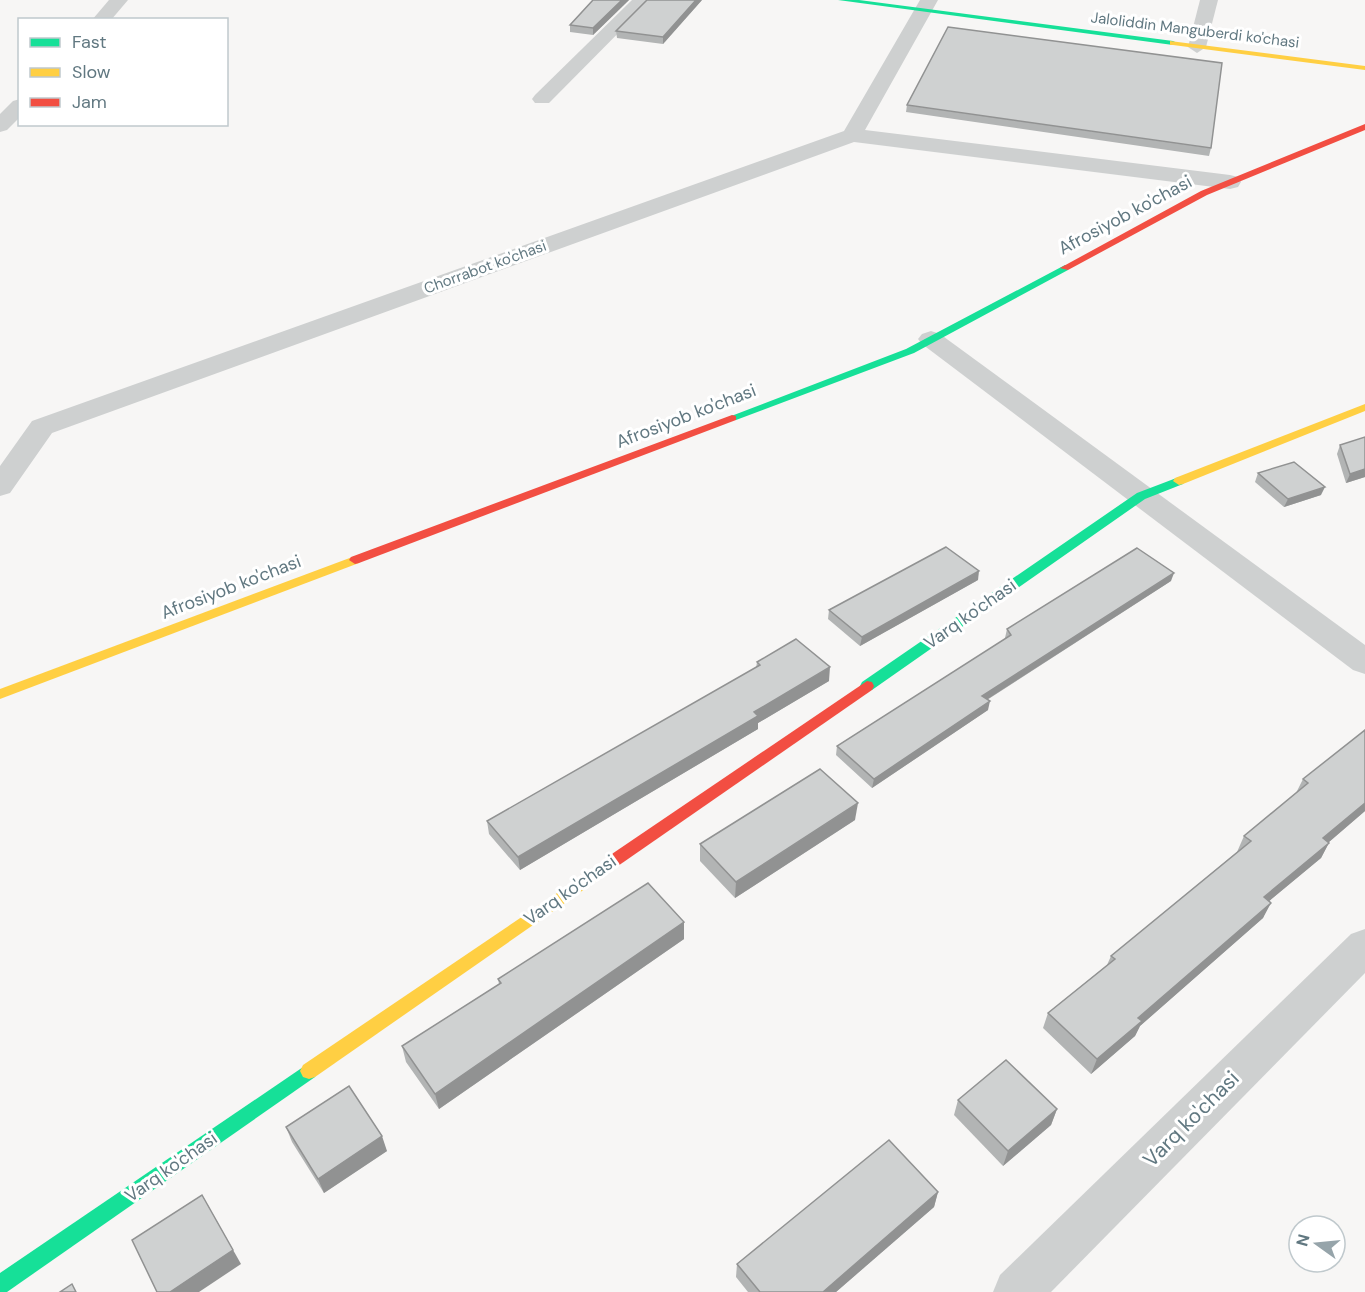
<svg xmlns="http://www.w3.org/2000/svg" width="1365" height="1292" font-family="'DM Sans',sans-serif">
  <style>
    .lines { fill: none; stroke-linecap: round; stroke-linejoin: round }
    .street { fill: #ced0d0; fill-rule: evenodd }
    .fast { fill: #16e098; fill-rule: evenodd }
    .slow { fill: #ffcf43; fill-rule: evenodd }
    .jam { fill: #f24e42; fill-rule: evenodd }
    .wall { fill: #b2b4b4 }
    .shaded-wall { fill: #919292 }
    .building { fill: #cfd1d1; stroke: #919292; stroke-width: 1.5 }
    .labels { text-anchor: middle; dominant-baseline: central; stroke-width: 6; stroke-linejoin: round; paint-order: stroke }
    .far-street-label { font-size: 15px; fill: #617881; stroke: #fff }
    .street-label { font-size: 18px; fill: #617881; stroke: #fff }
    .near-street-label { font-size: 21px; fill: #617881; stroke: #fff }
  </style>
  <rect width="100%" height="100%" fill="#f7f6f5"/>
  <g class="lines">
    <!-- street -->
    <g class="street">
      <polygon points="109,0 128,0 111,20 92,20"/>
      <polygon points="632,0 651,0 549,103 535,103 532,99 535,95"/>
      <polygon points="920,0 938,0 865,130 1230,175 1238,177 1241,182 1238,187 1230,189 854,142 52,433 10,493 0,496 0,466 32,421 844,131"/>
      <polygon points="1200,0 1218,0 1206,47 1197,53 1188,47"/>
      <polygon points="20,99 20,117 7,130 0,132 0,114 13,101"/>
      <polygon points="931,331 940,334 1365,645 1365,674 1353,670 922,344 918,339 922,334"/>
      <polygon points="1365,929 1365,973 1051,1292 993,1292 1000,1275 1351,934"/>
    </g>
    <!-- fast -->
    <g class="fast">
      <polygon points="838,0 859,0 1173,41 1177,43 1173,45"/>
      <polygon points="1065,265 1068,266 1068,270 914,353 736,420 728,420 726,418 906,349"/>
      <polygon points="1179,477 1185,481 1183,484 1145,499 872,690 862,690 860,686 862,682 1137,493"/>
      <polygon points="309,1063 315,1065 318,1071 315,1077 7,1292 0,1292 0,1273"/>
    </g>
    <!-- slow -->
    <g class="slow">
      <polygon points="1170,41 1365,66 1365,70 1173,45 1170,45"/>
      <polygon points="1365,404 1365,411 1183,484 1179,485 1173,481 1175,478"/>
      <polygon points="355,556 361,560 359,563 0,699 0,689"/>
      <polygon points="609,858 615,860 617,864 615,868 315,1077 309,1079 303,1077 300,1071 303,1065"/>
    </g>
    <!-- jam -->
    <g class="jam">
      <polygon points="1365,124 1365,130 1207,195 1068,270 1060,268 1201,191"/>
      <polygon points="732,415 736,416 736,420 359,563 355,564 349,560 351,557"/>
      <polygon points="867,681 872,682 874,686 872,690 615,868 609,870 603,868 601,864 603,860"/>
    </g>
  </g>
  <!-- wall -->
  <g class="wall">
    <polygon points="593,0 629,0 593,35 570,32 570,25"/>
    <polygon points="702,0 663,44 617,38 616,31"/>
    <polygon points="907,105 1211,148 1209,156 906,112"/>
    <polygon points="1365,437 1365,477 1346,483 1337,454 1340,445"/>
    <polygon points="1258,473 1321,495 1284,507 1255,482"/>
    <polygon points="978,580 860,646 828,619 829,610"/>
    <polygon points="1171,581 987,700 988,710 872,788 836,755 837,746 1005,639 1005,638 1007,629"/>
    <polygon points="757,662 829,681 758,723 758,729 520,870 489,834 487,821 756,668"/>
    <polygon points="1365,729 1365,811 1329,842 1321,858 1269,901 1263,918 1140,1026 1135,1036 1091,1074 1043,1028 1048,1013 1107,965 1111,956 1237,852 1244,836 1296,793 1303,779 1364,731"/>
    <polygon points="855,820 735,898 700,861 700,844"/>
    <polygon points="684,922 684,939 439,1109 406,1062 402,1046 499,984 498,979"/>
    <polygon points="958,1100 1057,1109 1051,1125 1003,1166 954,1115"/>
    <polygon points="286,1127 387,1151 324,1193 292,1142"/>
    <polygon points="938,1192 934,1207 836,1292 748,1292 736,1277 737,1264"/>
  </g>
  <!-- shaded-wall -->
  <g class="shaded-wall">
    <polygon points="622,0 629,0 593,35 593,28"/>
    <polygon points="696,0 702,0 663,44 663,37"/>
    <polygon points="1365,469 1365,477 1346,483 1350,474"/>
    <polygon points="1325,487 1321,495 1284,507 1288,499"/>
    <polygon points="979,571 978,580 860,646 862,637"/>
    <polygon points="1174,573 1171,581 980,704 982,696"/>
    <polygon points="830,667 829,681 758,723 758,729 520,870 518,857 754,712"/>
    <polygon points="990,701 988,710 872,788 874,779"/>
    <polygon points="858,803 855,820 735,898 736,882"/>
    <polygon points="1365,803 1365,811 1315,854 1323,838"/>
    <polygon points="1329,843 1321,858 1256,912 1264,897"/>
    <polygon points="1271,903 1263,918 1140,1026 1135,1036 1091,1074 1097,1059 1138,1018"/>
    <polygon points="684,922 684,939 439,1109 435,1094"/>
    <polygon points="1057,1109 1051,1125 1003,1166 1008,1151"/>
    <polygon points="382,1136 387,1151 324,1193 318,1179"/>
    <polygon points="938,1192 934,1207 836,1292 823,1292"/>
    <polygon points="202,1195 241,1264 199,1292 170,1292"/>
  </g>
  <!-- building -->
  <g class="building">
    <polygon points="593,0 622,0 593,28 570,25"/>
    <polygon points="647,0 696,0 663,37 616,31"/>
    <polygon points="948,27 1222,63 1211,148 907,105"/>
    <polygon points="1365,437 1365,469 1350,474 1340,445"/>
    <polygon points="1294,462 1325,487 1288,499 1258,473"/>
    <polygon points="946,547 979,571 862,637 829,610"/>
    <polygon points="1137,548 1174,573 982,696 990,701 874,779 837,746 1011,635 1007,629"/>
    <polygon points="796,639 830,667 754,712 758,716 518,857 487,821 760,665 757,662"/>
    <polygon points="1365,730 1365,803 1323,838 1329,843 1264,897 1271,903 1138,1018 1142,1021 1097,1059 1048,1013 1115,959 1111,956 1251,841 1244,836 1308,783 1303,779"/>
    <polygon points="820,769 858,803 736,882 700,844"/>
    <polygon points="648,883 684,922 435,1094 402,1046 501,983 498,979"/>
    <polygon points="1006,1060 1057,1109 1008,1151 958,1100"/>
    <polygon points="349,1086 382,1136 318,1179 286,1127"/>
    <polygon points="889,1140 938,1192 823,1292 760,1292 737,1264"/>
    <polygon points="202,1195 233,1250 170,1292 157,1292 132,1240"/>
    <polygon points="72,1284 76,1292 60,1292"/>
  </g>
  <g class="labels">
    <!-- far-street labels -->
    <g class="far-street-label">
      <text transform="translate(1195 30) rotate(7)">Jaloliddin Manguberdi ko'chasi</text>
      <text transform="translate(485 267) rotate(-20)">Chorrabot ko'chasi</text>
    </g>
    <!-- street labels -->
    <g class="street-label">
      <text transform="translate(1125 215) rotate(-28)">Afrosiyob ko'chasi</text>
      <text transform="translate(686 416) rotate(-21)">Afrosiyob ko'chasi</text>
      <text transform="translate(231 587) rotate(-21)">Afrosiyob ko'chasi</text>
      <text transform="translate(970 614) rotate(-35)">Varq ko'chasi</text>
      <text transform="translate(570 890) rotate(-35)">Varq ko'chasi</text>
      <text transform="translate(171 1167) rotate(-35)">Varq ko'chasi</text>
    </g>
    <!-- near-street labels -->
    <g class="near-street-label">
      <text transform="translate(1191 1119) rotate(-45)">Varq ko'chasi</text>
    </g>
  </g>
  <!-- legend -->
  <rect x="18" y="18" width="210" height="108" fill="#ffffff" stroke="#c0c9cd" stroke-width="1.5"/>
  <rect x="30" y="38" width="30" height="9" fill="#16e098" stroke="#c0c9cd" stroke-width="1.5"/>
  <text x="72" y="48" font-size="18" fill="#617881">Fast</text>
  <rect x="30" y="68" width="30" height="9" fill="#ffcf43" stroke="#c0c9cd" stroke-width="1.5"/>
  <text x="72" y="78" font-size="18" fill="#617881">Slow</text>
  <rect x="30" y="98" width="30" height="9" fill="#f24e42" stroke="#c0c9cd" stroke-width="1.5"/>
  <text x="72" y="108" font-size="18" fill="#617881">Jam</text>
  <!-- north arrow -->
  <g transform="translate(1317 1244) rotate(285)"><circle r="28" fill="#ffffff" stroke="#c0c9cd" stroke-width="1.5"/>
  <path d="M0-4.5L10 22L0 15L-10 22Z" fill="#96a4aa"/>
  <text y="-9" font-size="16" font-weight="bold" text-anchor="middle" fill="#617881">N</text>
  </g>
</svg>
